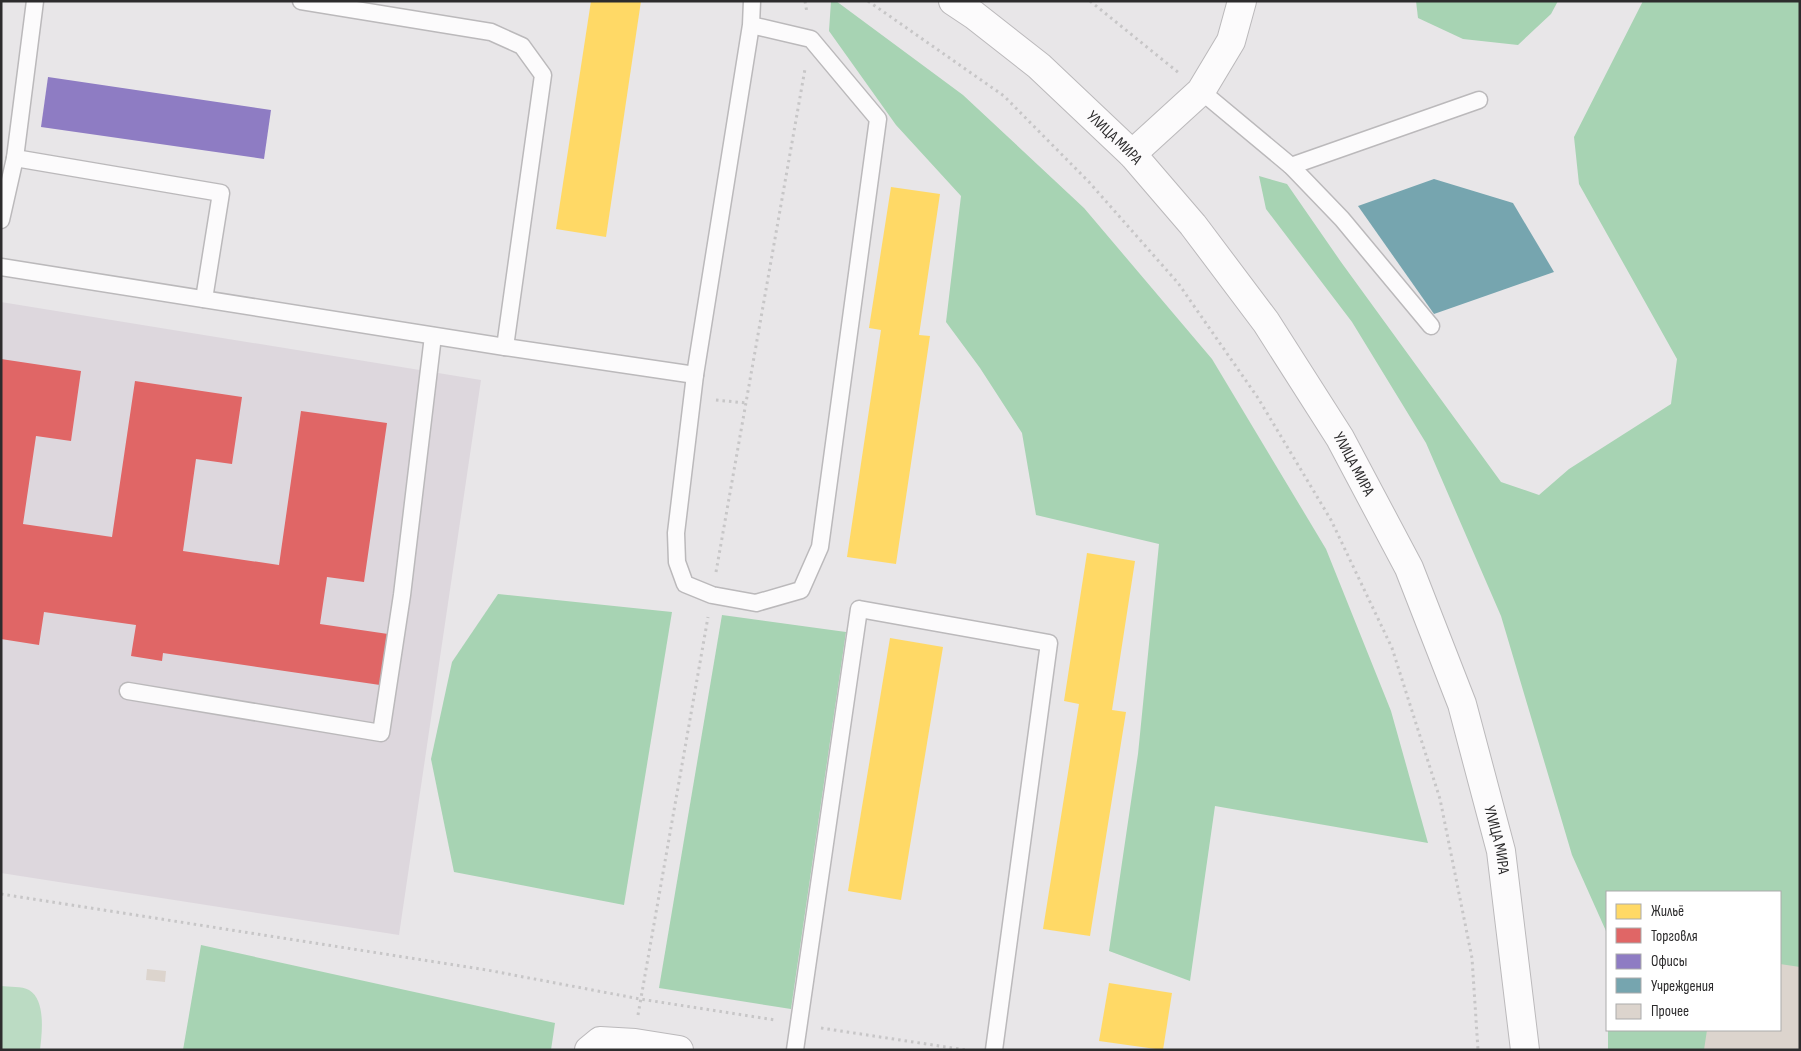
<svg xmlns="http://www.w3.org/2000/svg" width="1801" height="1051" font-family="'Sofia Sans Condensed',sans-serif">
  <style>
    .built { fill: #ddd7dd }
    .green { fill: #bbdbc3 }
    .forest { fill: #a7d3b3 }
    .homes { fill: #ffd966 }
    .shops { fill: #e06666 }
    .offices { fill: #8e7cc3 }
    .public { fill: #76a5af }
    .building { fill: #dcd4cd }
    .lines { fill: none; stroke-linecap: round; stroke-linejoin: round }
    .lane-casing { stroke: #bbb9bb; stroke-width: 19 }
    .street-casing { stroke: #bbb9bb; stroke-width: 30 }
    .secondary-casing { stroke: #bbb9bb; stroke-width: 30 }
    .path { stroke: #c7c6c7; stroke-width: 3; stroke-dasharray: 2.5 4; stroke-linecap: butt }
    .lane { stroke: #fcfbfc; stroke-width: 16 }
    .street { stroke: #fcfbfc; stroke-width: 28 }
    .secondary { stroke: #fcfbfc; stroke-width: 28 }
    .labels { text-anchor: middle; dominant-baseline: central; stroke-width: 5; stroke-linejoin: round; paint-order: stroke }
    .street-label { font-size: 16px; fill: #2d2c2d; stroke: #fff }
  </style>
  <rect width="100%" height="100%" fill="#e8e6e8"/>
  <!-- built -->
  <polygon class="built" points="1,302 481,380 399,935 1,873"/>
  <!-- green -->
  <path class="green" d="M 1,986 C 9,987 22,986 29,990 C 46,1000 42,1033 40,1050 L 1,1050 Z"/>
  <!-- forest -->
  <g class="forest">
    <polygon points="831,1 836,1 963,95 1084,208 1212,359 1326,549 1391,711 1428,843 1215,806 1190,981 1109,951 1138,754 1159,544 1036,515 1022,433 980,368 946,322 961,196 896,125 829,31"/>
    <polygon points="1416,1 1558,1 1551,14 1518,45 1463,39 1418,18"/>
    <polygon points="1643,1 1800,1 1800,1050 1608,1050 1608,1030 1780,1030 1780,892 1607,892 1607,977 1606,931 1572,855 1501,616 1426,443 1352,322 1266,209 1259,176 1287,184 1341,262 1501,482 1539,495 1569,469 1671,404 1677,359 1579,184 1574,137"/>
    <polygon points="498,594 672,612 624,905 454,872 431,759 452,662"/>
    <polygon points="722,615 846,632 791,1009 659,988"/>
    <polygon points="201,945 555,1023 551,1050 183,1050"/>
  </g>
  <!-- homes -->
  <g class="homes">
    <polygon points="591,1 641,1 606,237 556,229"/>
    <polygon points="891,187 940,194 919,335 930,336 896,564 847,557 881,330 869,328"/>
    <polygon points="1087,553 1135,561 1112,710 1126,712 1090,936 1043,929 1079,704 1064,701"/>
    <polygon points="890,638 943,647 901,900 848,891"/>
    <polygon points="1109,983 1172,993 1163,1050 1099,1041"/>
  </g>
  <!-- shops -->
  <polygon class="shops" points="1,359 81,371 71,441 36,436 23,524 112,537 135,381 242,397 232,464 196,459 183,551 279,565 301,411 387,423 364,582 327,577 320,624 388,634 380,685 163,653 162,661 131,656 136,625 44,612 39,645 1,639"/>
  <!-- offices -->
  <polygon class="offices" points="48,77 271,110 264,159 41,127"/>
  <!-- public -->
  <polygon class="public" points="1434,179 1513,203 1554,272 1434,314 1358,206"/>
  <!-- building -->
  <g class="building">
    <polygon points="1780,964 1800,967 1800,1050 1704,1050 1707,1030 1780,1030"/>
    <polygon points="147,969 166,971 165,982 146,980"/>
  </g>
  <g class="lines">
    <defs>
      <g id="lane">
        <polyline points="301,1 491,32 522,46 543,75 505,347"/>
        <polyline points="751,25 811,39 878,119 820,547 801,590 756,603 712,595 685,584 677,562 676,533 695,375 751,25 752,1"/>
        <polyline points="1201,91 1291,166 1342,219 1431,326"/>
        <polyline points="15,158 221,193 204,299"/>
        <polyline points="1291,166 1479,100"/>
        <polyline points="1,220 15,158 35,1"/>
        <polyline points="1,267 505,347 695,375"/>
        <polyline points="128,691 381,733 402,595 433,336"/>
        <polyline points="795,1050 859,609 1049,643 994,1050"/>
      </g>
      <g id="street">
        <polyline points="1132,154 1201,91 1231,41 1242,1"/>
        <polyline points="589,1050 600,1041 635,1043 679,1050"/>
      </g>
      <g id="secondary">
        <path id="s1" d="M 953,1 L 974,15 L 1039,66 L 1132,154 L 1193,225 L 1266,322 L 1340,438 L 1409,568 L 1462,704 L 1501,851 L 1525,1050"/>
      </g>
    </defs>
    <!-- lane casing -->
    <use href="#lane" class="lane-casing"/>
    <!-- street casing -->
    <use href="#street" class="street-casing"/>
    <!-- secondary casing -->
    <use href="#secondary" class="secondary-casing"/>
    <!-- path -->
    <g class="path">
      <polyline points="805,1 807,13"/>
      <polyline points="868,1 1004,96 1089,182 1178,283 1258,398 1331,520 1392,648 1440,799 1472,958 1478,1050"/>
      <polyline points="1090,1 1179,73"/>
      <polyline points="716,400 746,403"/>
      <polyline points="716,572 805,69"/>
      <polyline points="1,894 487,970 640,999 775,1020"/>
      <polyline points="638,1015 708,617"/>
      <polyline points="821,1028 966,1050"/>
    </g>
    <!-- lane -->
    <use href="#lane" class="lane"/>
    <!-- street -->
    <use href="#street" class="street"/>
    <!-- secondary -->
    <use href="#secondary" class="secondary"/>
  </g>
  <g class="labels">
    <!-- street labels -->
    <g class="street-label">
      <text stroke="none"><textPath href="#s1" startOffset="212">УЛИЦА МИРА</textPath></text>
      <text stroke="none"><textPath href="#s1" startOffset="618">УЛИЦА МИРА</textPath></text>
      <text stroke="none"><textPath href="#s1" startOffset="1022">УЛИЦА МИРА</textPath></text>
    </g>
  </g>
  <!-- border -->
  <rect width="1801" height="1051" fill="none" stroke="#2d2c2d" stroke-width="5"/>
  <!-- legend -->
  <rect x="1606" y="891" width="175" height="140" fill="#ffffff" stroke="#ababab"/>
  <rect x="1616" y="904" width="25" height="15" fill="#ffd966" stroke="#ababab"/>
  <text x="1651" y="916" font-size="15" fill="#2d2c2d">Жильё</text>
  <rect x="1616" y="928" width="25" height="15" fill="#e06666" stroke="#ababab"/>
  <text x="1651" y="941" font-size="15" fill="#2d2c2d">Торговля</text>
  <rect x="1616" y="954" width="25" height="15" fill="#8e7cc3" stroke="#ababab"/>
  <text x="1651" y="966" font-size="15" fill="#2d2c2d">Офисы</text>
  <rect x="1616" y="978" width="25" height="15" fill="#76a5af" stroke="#ababab"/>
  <text x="1651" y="991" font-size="15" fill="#2d2c2d">Учреждения</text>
  <rect x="1616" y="1004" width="25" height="15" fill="#dcd4cd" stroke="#ababab"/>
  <text x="1651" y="1016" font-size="15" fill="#2d2c2d">Прочее</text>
</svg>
